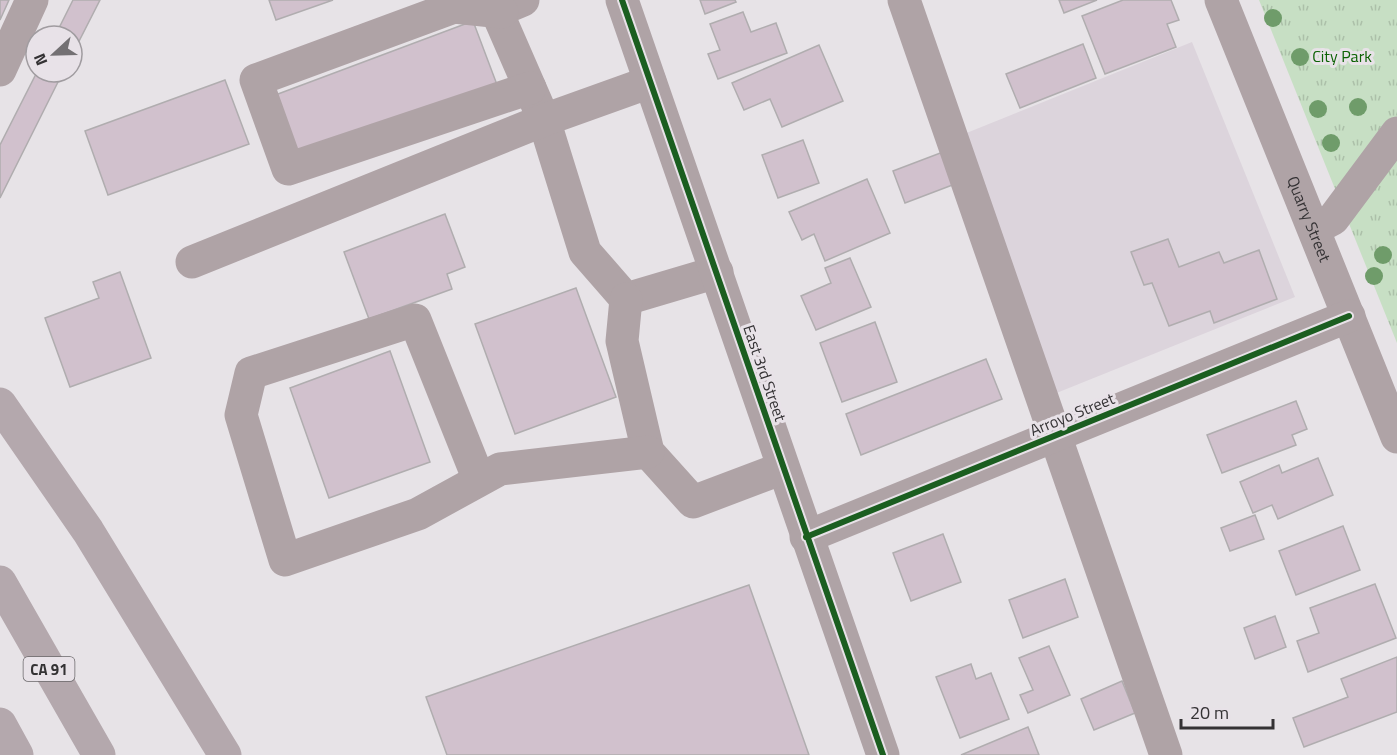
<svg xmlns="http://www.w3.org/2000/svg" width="1397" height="755" font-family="'Titillium Web',sans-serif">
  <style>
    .built { fill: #dcd4dc }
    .park { fill: url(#park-tufts) }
    .building { fill: #d1c1cd; stroke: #b0adaf; stroke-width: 1.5 }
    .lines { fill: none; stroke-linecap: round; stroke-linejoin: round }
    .minor { stroke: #afa3a6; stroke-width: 33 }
    .highway { stroke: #b4a8ad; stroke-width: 33 }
    .cycleway-casing { stroke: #e8e2e8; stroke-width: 10 }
    .cycleway { stroke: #1b5e20; stroke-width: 6 }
    .tree { fill: #6f9c6a }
    .labels { text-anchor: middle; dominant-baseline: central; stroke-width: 6; stroke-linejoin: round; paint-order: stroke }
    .shield { fill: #e8e2e8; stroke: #6a676a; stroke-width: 1.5 }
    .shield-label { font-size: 15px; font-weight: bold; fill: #343234 }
    .park-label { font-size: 16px; fill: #0c6204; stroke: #e8e2e8 }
    .street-label { font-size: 16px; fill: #343234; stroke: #e8e2e8 }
  </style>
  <defs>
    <pattern id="park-tufts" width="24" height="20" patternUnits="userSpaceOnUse" patternTransform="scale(1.5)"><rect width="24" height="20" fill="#c7dfc4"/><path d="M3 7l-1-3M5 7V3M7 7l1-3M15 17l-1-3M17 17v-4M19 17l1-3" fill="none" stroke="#acc0a9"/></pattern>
  </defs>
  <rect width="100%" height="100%" fill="#e7e3e7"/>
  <!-- built -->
  <polygon class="built" points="1192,42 1295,297 1054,394 964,134"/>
  <!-- park -->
  <polygon class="park" points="1259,0 1397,0 1397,343"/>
  <!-- building -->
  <g class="building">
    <polygon points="0,0 9,0 0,20"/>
    <polygon points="73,0 100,0 72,55 72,36 55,36"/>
    <polygon points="269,0 333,0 276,20"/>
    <polygon points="700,0 735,0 736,2 705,14"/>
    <polygon points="1059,0 1097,0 1064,13"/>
    <polygon points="1123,0 1171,0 1179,20 1167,24 1176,47 1105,74 1082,16"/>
    <polygon points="743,12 751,32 776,23 787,53 718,79 708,54 720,50 710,24"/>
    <polygon points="473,21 499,90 296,166 270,97"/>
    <polygon points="1083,44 1096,78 1020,108 1006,74"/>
    <polygon points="819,45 843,101 782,127 770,99 744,110 732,83"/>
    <polygon points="37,72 63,72 0,198 0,145"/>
    <polygon points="225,80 249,144 108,195 85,131"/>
    <polygon points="803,140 819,183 778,198 762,155"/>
    <polygon points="943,152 955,184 905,203 893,171"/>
    <polygon points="867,179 890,233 825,261 814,234 802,240 789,212"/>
    <polygon points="445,214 465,267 447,274 452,289 369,319 344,252"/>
    <polygon points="1168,239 1179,267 1219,252 1224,263 1259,250 1277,299 1214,323 1210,311 1169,326 1152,283 1144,285 1131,252"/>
    <polygon points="850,258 871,307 816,330 801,296 831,283 825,268"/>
    <polygon points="120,272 151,358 70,387 45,318 99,298 93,282"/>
    <polygon points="576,288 616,397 515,434 475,324"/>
    <polygon points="875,322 897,382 842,402 820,343"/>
    <polygon points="390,351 430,462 329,498 290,388"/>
    <polygon points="986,359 1002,399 861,455 846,414"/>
    <polygon points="1296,401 1307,429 1292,435 1296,445 1222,473 1207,435"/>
    <polygon points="1318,458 1333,495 1278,519 1272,505 1253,513 1240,482 1279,465 1282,473"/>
    <polygon points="1255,515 1264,539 1230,551 1221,528"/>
    <polygon points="1343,526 1360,570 1296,595 1279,551"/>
    <polygon points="943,534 961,582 911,601 893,553"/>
    <polygon points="1065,579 1078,617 1023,638 1009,600"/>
    <polygon points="1375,584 1396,638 1308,672 1297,641 1319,633 1310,608"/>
    <polygon points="749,585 809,755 447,755 426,697"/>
    <polygon points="1275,616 1286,647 1255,659 1244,628"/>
    <polygon points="1049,646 1070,695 1028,713 1020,695 1033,690 1019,658"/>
    <polygon points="1397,657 1397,712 1304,747 1293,718 1348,697 1341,679"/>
    <polygon points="971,664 976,679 991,673 1009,719 960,738 936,677"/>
    <polygon points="1122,681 1135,713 1094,730 1081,699"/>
    <polygon points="1028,727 1039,755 961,755"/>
  </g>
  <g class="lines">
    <!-- minor -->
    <g class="minor">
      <polyline points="523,0 504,8 500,19 544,120 585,252 626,299 717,272"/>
      <polyline points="622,0 883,755"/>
      <polyline points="904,0 1166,755"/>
      <path id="s1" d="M 1221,0 L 1397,437"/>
      <polyline points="502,12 454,7 256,80 288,169 530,88"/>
      <polyline points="0,70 32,0"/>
      <polyline points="1314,229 1333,219 1397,133"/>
      <polyline points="192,262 544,120 650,82"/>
      <polyline points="626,299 622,341 648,452 693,502 783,468"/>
      <polyline points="479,480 415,320 251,373 241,415 285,560 418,514 500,469 648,452"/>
      <polyline points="806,537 1349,316"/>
    </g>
    <!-- highway -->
    <g class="highway">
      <polyline points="0,404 88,531 225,755"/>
      <polyline points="0,582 99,755"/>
      <polyline points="0,724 17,755"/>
    </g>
    <defs>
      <g id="cycleway">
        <polyline points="622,0 883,755"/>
        <polyline points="806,537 1349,316"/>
      </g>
    </defs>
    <!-- cycleway casing -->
    <use href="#cycleway" class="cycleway-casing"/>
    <!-- cycleway -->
    <use href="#cycleway" class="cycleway"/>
  </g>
  <!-- trees -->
  <g class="tree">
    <circle cx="1273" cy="18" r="9"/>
    <circle cx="1300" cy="57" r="9"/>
    <circle cx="1358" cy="107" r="9"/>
    <circle cx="1318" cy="109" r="9"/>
    <circle cx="1331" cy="143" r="9"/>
    <circle cx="1383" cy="255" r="9"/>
    <circle cx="1374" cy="276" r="9"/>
  </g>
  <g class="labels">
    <!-- shield labels -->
    <rect class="shield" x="23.5" y="657" width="51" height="24" rx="4.5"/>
    <g class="shield-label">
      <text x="49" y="669">CA 91</text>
    </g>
    <!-- park labels -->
    <g class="park-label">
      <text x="1342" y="56">City Park</text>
    </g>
    <!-- street labels -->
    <g class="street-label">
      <text stroke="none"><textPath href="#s1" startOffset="236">Quarry Street</textPath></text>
      <text transform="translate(765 373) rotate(71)">East 3rd Street</text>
      <text transform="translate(1072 414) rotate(-22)">Arroyo Street</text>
    </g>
  </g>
  <!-- north arrow -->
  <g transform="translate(54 54) rotate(248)"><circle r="28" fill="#e8e2e8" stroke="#a09ca0" stroke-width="1.5"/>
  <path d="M0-4.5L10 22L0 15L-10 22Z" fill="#737073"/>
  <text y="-9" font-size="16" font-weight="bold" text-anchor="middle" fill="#343234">N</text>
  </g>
  <!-- scale -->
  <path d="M1181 719v9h92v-9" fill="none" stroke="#343234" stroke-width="3"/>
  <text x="1190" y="719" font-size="18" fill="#343234" stroke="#e8e2e8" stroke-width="4.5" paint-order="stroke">20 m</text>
</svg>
